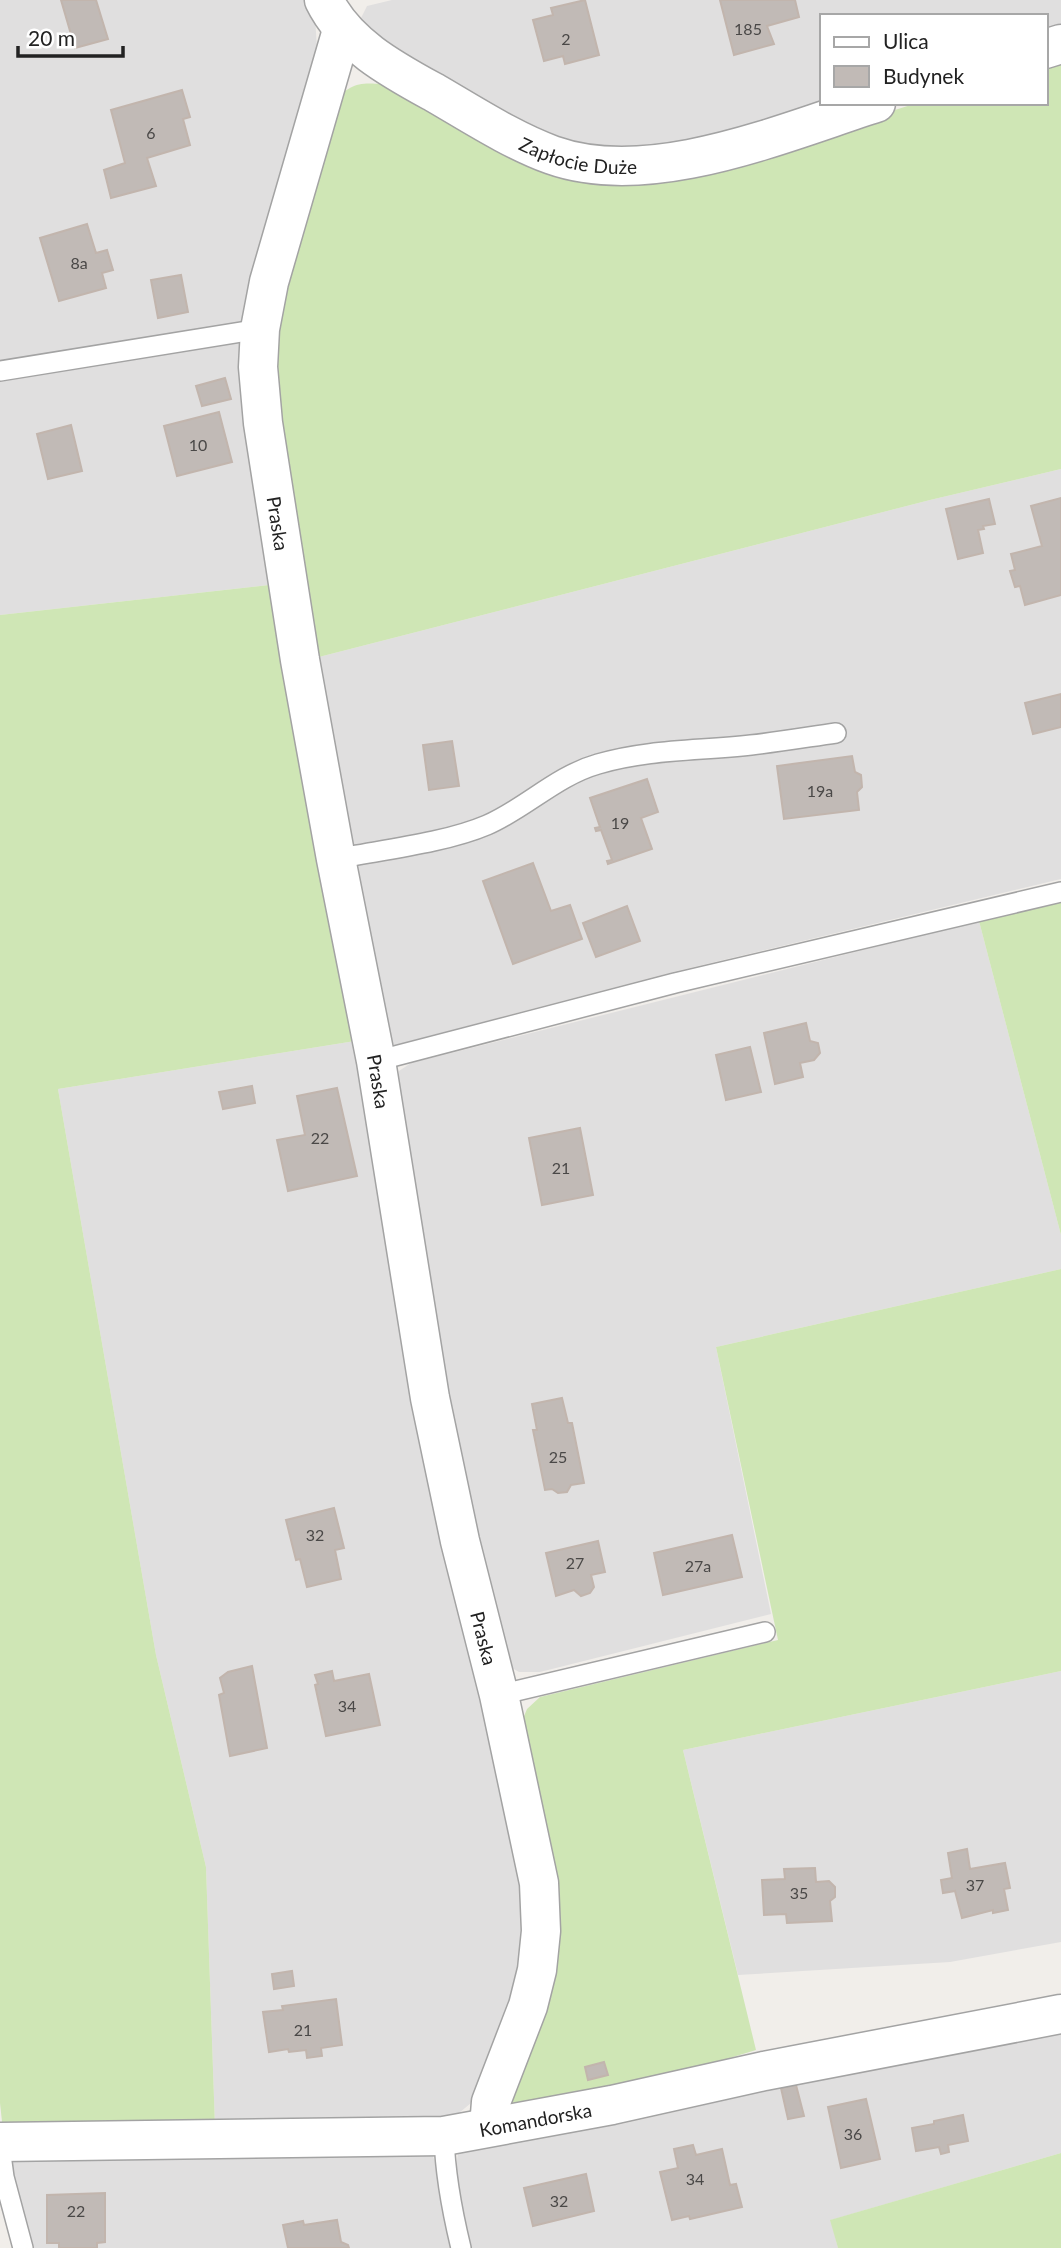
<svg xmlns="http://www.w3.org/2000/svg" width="1061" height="2248" font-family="Lato,sans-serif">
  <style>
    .residential { fill: #e0dfdf }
    .grass { fill: #cfe6b5 }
    .building { fill: #c1bab6; stroke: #c2b5ad; stroke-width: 2 }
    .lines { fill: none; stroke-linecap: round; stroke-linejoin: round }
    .service-casing { stroke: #a3a3a3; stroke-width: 22 }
    .minor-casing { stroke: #a3a3a3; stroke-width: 41 }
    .service { stroke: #fff; stroke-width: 19 }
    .minor { stroke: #fff; stroke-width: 38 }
    .labels { text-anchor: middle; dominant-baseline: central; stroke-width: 7; stroke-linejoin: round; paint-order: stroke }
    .number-label { font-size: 16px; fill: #4a4847 }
    .street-label { font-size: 19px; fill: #222; stroke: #fff }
  </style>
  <rect width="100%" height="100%" fill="#f1eeea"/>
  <!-- residential -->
  <g class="residential">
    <polygon points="0,0 309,0 315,17 317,49 247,321 235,325 0,362"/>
    <polygon points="392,0 1061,0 1061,28 1045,33 1045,16 821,16 821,103 706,140 625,152 578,148 417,73 364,27 361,18 367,6"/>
    <polygon points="235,341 246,348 278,584 0,615 0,379"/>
    <polygon points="1061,469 1061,879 673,972 395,1045 383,1040 315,658 930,500"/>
    <polygon points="979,921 1061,1235 1061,1269 716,1347 771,1614 540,1672 519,1672 504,1663 469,1541 395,1090 399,1071 411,1063"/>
    <polygon points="355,1041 513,1800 527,1968 477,2098 453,2118 215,2127 206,1867 156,1655 58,1089"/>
    <polygon points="1061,1671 1061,1942 950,1962 738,1975 683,1750"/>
    <polygon points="1061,2032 1061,2153 831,2220 838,2248 469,2248 460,2211 456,2167 458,2153 471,2146 622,2124 800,2083"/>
    <polygon points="430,2150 434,2159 454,2248 32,2248 11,2166 16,2156"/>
  </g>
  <!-- grass -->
  <g class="grass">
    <path d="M 1061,58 L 1061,469 L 930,500 L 315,658 L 289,506 L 273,326 L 332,103 C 350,85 356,82 381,84 L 516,154 L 728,163 L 917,103 L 1045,103 L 1045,63 Z"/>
    <polygon points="278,584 355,1041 58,1089 156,1655 206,1867 215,2127 3,2131 0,2103 0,615"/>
    <polygon points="1061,902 1061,1235 979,921"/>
    <polygon points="1061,1269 1061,1671 683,1750 756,2050 611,2094 517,2111 506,2102 522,2047 522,1721 527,1709 540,1697 778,1640 716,1347"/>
    <polygon points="1061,2153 1061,2248 838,2248 830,2220"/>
  </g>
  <!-- building -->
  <g class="building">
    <polygon points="61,0 96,0 108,39 75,48"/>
    <polygon points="585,0 599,55 565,64 563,56 544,61 533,20 553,15 551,8"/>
    <polygon points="720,0 795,0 799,17 767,26 774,44 734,55"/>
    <polygon points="182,90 190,117 183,119 190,145 147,158 156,186 111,198 104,170 125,163 111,110"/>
    <polygon points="87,224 96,253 107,250 113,270 102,273 106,288 59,301 40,238"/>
    <polygon points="181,275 188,312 158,318 151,280"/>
    <polygon points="225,378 231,399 202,406 196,386"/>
    <polygon points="219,412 232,462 177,476 164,426"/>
    <polygon points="71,425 82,471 48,479 37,434"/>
    <polygon points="1061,498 1061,595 1025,605 1020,586 1015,587 1010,571 1015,570 1011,554 1042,546 1031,506"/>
    <polygon points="989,499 995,524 983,526 984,529 978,530 983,553 958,559 946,509"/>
    <polygon points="1061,694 1061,727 1033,734 1025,703"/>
    <polygon points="452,741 459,786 429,790 423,745"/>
    <polygon points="852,756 855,772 861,775 862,787 857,792 859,810 784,819 777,766"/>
    <polygon points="647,779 658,812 641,818 652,849 608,864 607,861 612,860 601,830 596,831 595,828 600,827 590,798"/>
    <polygon points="533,863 551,911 570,905 582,939 513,964 483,881"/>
    <polygon points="627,906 640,941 596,957 583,923"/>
    <polygon points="806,1023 810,1041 818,1043 820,1053 814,1060 800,1063 803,1077 775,1084 764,1033"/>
    <polygon points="750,1047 761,1092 726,1100 716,1055"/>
    <polygon points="252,1086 255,1103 223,1109 219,1092"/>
    <polygon points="337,1088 357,1176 288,1191 277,1140 305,1135 297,1096"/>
    <polygon points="580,1128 593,1195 542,1205 529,1138"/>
    <polygon points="562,1398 568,1423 572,1423 584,1483 571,1485 567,1492 558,1493 552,1489 545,1490 533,1430 537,1430 532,1404"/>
    <polygon points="334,1508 344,1548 335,1550 341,1579 307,1587 300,1559 296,1560 286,1520"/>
    <polygon points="732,1535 742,1577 663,1595 654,1553"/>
    <polygon points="598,1541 605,1572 591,1575 594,1587 590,1593 581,1596 574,1590 556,1596 546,1553"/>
    <polygon points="252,1666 267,1748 230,1756 219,1695 224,1693 220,1678 228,1672"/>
    <polygon points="332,1671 334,1681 369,1674 380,1725 326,1736 315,1685 318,1684 315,1675"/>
    <polygon points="967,1849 970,1869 1005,1863 1010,1888 1004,1889 1008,1910 993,1913 993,1910 962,1918 955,1891 943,1893 941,1880 952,1878 948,1853"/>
    <polygon points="815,1868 816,1882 829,1881 835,1887 835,1897 830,1901 832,1921 787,1923 786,1914 764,1915 762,1880 785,1879 784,1869"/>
    <polygon points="292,1971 294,1986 274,1989 272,1974"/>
    <polygon points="336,1999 342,2045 321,2048 322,2056 307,2058 306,2050 289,2052 288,2049 269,2052 263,2012 283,2010 282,2006"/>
    <polygon points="604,2062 608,2075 588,2080 585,2067"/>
    <polygon points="796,2085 804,2116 788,2119 781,2088"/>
    <polygon points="866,2099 880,2159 841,2168 828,2107"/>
    <polygon points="963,2115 968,2141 948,2145 949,2152 941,2154 939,2147 916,2151 912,2128 934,2124 934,2121"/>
    <polygon points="693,2145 696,2155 722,2149 730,2185 736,2184 742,2207 690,2219 689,2216 672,2220 660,2172 678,2168 674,2149"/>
    <polygon points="586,2174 594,2211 533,2226 524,2188"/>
    <polygon points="105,2193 105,2242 97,2243 97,2248 59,2248 59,2243 47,2243 47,2195"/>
    <polygon points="337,2220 341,2242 348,2245 349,2248 288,2248 283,2225 303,2221 304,2225"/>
  </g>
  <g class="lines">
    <defs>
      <g id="service">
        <polyline points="0,371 260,329"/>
        <path d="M 336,859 C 381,850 445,843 487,825 C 526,808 556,776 598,764 C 649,749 699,751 751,745 C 779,742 808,737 836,733"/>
        <polyline points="376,1061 675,983 1061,892"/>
        <polyline points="499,1695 765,1632"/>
        <path d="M 444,2136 C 445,2174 452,2211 461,2248"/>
        <polyline points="0,2147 4,2177 23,2248"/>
      </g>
      <g id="minor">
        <path id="s1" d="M 324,0 C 346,45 393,70 435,93 C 473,115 511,140 552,155 C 650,190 782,133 876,103"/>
        <path id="s2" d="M 342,30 L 269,282 L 260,329 L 258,367 L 263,423 L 300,660 L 336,859 L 376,1061 L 430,1398 L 460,1541 L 499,1695 L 539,1883 L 541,1931 L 537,1970 L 528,2006 L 491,2102 L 489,2127"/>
        <polyline points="1045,49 1061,44"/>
        <path id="s3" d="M 0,2142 L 444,2136 L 612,2105 L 764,2071 L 1061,2014"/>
      </g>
    </defs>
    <!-- service casing -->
    <use href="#service" class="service-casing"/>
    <!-- minor casing -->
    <use href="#minor" class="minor-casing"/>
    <!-- service -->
    <use href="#service" class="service"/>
    <!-- minor -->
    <use href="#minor" class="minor"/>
  </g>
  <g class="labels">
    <!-- number labels -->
    <g class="number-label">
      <text x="748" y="28">185</text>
      <text x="566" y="38">2</text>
      <text x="151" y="132">6</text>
      <text x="79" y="262">8a</text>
      <text x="198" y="444">10</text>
      <text x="820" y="790">19a</text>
      <text x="620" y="822">19</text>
      <text x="320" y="1137">22</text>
      <text x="561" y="1167">21</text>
      <text x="558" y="1456">25</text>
      <text x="315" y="1534">32</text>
      <text x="575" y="1562">27</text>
      <text x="698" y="1565">27a</text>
      <text x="347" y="1705">34</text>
      <text x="975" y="1884">37</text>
      <text x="799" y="1892">35</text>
      <text x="303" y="2029">21</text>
      <text x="853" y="2133">36</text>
      <text x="695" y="2178">34</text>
      <text x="559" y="2200">32</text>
      <text x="76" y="2210">22</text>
    </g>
    <!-- street labels -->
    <g class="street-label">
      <text stroke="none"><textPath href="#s1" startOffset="306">Zapłocie Duże</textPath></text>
      <text stroke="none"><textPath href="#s2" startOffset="506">Praska</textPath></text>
      <text stroke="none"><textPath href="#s2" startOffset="1073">Praska</textPath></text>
      <text stroke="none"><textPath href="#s2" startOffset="1640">Praska</textPath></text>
      <text stroke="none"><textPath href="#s3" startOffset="537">Komandorska</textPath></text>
    </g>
  </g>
  <!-- legend -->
  <rect x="820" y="14" width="228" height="91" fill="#ffffff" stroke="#a7a7a7" stroke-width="2"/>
  <rect x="834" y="37" width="35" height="10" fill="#ffffff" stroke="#a7a7a7" stroke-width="2"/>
  <text x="883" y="49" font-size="21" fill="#222222">Ulica</text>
  <rect x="834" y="66" width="35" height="21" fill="#c1bab6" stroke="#a7a7a7" stroke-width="2"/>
  <text x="883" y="84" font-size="21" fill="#222222">Budynek</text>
  <!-- scale -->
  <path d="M18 46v10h105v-10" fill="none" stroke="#222222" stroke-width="3.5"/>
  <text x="28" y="46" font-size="21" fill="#222222" stroke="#ffffff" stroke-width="5" paint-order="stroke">20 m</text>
</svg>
